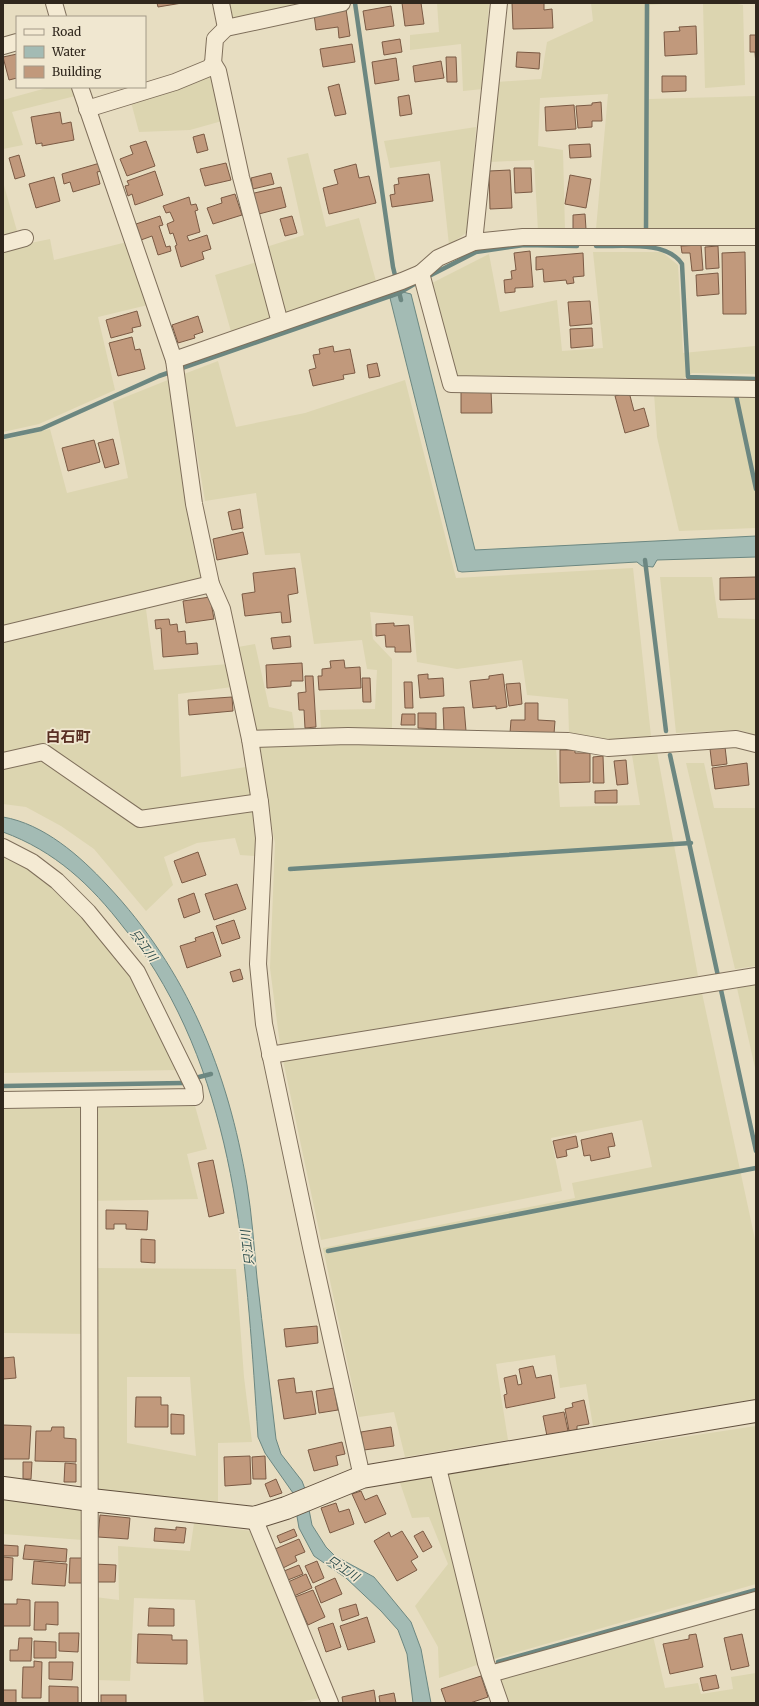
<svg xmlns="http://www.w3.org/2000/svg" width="759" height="1706" font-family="Merriweather,'Noto Sans JP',serif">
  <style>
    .farmland { fill: #dcd5b0; fill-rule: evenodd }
    .water { fill: #a3bbb4; stroke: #6c8781 }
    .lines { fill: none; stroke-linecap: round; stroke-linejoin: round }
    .stream { stroke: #6c8781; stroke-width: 4.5 }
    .building { fill: #c1997c; stroke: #7b5a44 }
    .street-casing { stroke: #7f6f5b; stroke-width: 18 }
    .secondary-casing { stroke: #61503e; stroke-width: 24 }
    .street { stroke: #f4ead3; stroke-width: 16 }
    .secondary { stroke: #f4ead3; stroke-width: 22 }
    .labels { text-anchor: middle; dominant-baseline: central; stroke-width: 3.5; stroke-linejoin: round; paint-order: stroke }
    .water-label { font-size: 12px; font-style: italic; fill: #2e4e4d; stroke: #f0e7d0 }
    .district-label { font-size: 15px; font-weight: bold; fill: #582e22; stroke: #f0e7d0 }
  </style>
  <rect width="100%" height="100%" fill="#e7ddc1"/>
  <!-- farmland -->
  <g class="farmland">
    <polygon points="227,3 296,3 297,8 231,21"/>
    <polygon points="437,3 489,3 483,89 463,91 461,44 410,50 410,35 439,32"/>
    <polygon points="591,3 675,3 650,5 649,99 756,96 756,228 596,229 608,94 540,98 538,146 563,150 565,231 538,231 534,160 490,162 497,82 541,79 547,42 593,21"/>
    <polygon points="703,3 732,3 743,5 745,85 705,88"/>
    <polygon points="213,71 222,121 190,130 139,132 131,102"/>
    <polygon points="50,87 76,87 79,95 12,112 23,145 3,149 3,100"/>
    <polygon points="476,127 469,231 449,245 440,161 390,168 384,141"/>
    <polygon points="308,153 326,227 359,218 377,285 232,335 215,275 266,259 263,248 304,235 287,158"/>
    <polygon points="3,182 21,245 50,239 54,260 127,242 152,304 98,317 115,390 39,424 3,432"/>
    <polygon points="593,252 662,252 678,265 683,353 755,346 756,322 756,374 692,373 679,381 455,377 432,283 489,254 500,312 557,300 562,351 603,348"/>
    <polygon points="218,361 236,427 305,413 405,380 456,578 633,568 651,736 630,743 569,734 568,699 527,695 522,660 457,669 417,662 413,616 370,612 373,639 392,659 392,743 556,747 560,807 640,805 632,755 657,752 698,976 280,1045 270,968 275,843 259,765 259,743 238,647 255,644 269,707 292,712 296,741 322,742 320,710 375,709 377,670 367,669 362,640 314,644 300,553 265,555 256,493 205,501 184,374"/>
    <polygon points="168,380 188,504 204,581 144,594 154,670 229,664 232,687 178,694 181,777 246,767 261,840 255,856 240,855 235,838 197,843 164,857 173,885 146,911 94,849 61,826 26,807 3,804 3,440 50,429 67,493 128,478 113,402"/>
    <polygon points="654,393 756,395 756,528 679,531 657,437"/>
    <polygon points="660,577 712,577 718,618 756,619 756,735 739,730 676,733"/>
    <polygon points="686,763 704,763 714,808 756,808 756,966 735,969"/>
    <polygon points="3,853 60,888 132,973 179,1070 3,1073"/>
    <polygon points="756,985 756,1072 737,988"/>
    <polygon points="702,993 756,1244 756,1399 593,1426 586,1384 560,1388 555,1355 496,1364 508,1440 405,1457 394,1412 359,1417 323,1248 575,1198 572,1183 652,1167 642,1120 551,1138 562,1191 321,1240 283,1060"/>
    <path d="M 195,1106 L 207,1149 L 187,1154 L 198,1199 L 87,1201 L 89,1268 L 236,1269 L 244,1377 L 252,1442 L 218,1443 L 218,1505 L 96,1493 L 95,1334 L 3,1333 L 3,1109 ZM 127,1377 L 190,1377 L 196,1456 L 127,1443 Z"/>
    <polygon points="756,1426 756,1584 497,1658 439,1678 438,1647 415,1606 448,1564 429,1517 412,1518 399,1480"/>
    <polygon points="3,1498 85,1507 83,1540 3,1534"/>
    <polygon points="194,1523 251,1531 320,1698 294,1703 204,1703 195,1600 134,1598 130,1681 95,1680 95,1597 119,1600 118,1546 190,1551"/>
    <polygon points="653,1636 665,1688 698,1683 701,1694 733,1689 731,1677 756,1673 756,1703 508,1703 499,1678"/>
  </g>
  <!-- water -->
  <g class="water">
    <polygon points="403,292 411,294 475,550 756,536 756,557 657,560 653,567 642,566 637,562 462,572 458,571 390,298"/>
    <path d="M 3,817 C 44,824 80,856 107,885 C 187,970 228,1071 247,1185 C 252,1215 254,1247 257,1278 C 263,1332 270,1386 276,1439 L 281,1454 L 302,1481 L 305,1489 L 312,1525 L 326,1547 L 335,1556 L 374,1577 L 411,1622 L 421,1649 L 431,1703 L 413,1703 L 407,1654 L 398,1630 L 381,1611 L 346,1578 L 314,1556 L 299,1528 L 293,1493 L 265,1453 L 258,1437 C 247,1274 240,1098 147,958 C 140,947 132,938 124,928 C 91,885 55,851 3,832 Z"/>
  </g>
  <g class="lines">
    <!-- stream -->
    <g class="stream">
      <polyline points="355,3 393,267 401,300"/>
      <polyline points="646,229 647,3"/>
      <path d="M 596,246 C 620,247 667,240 682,264 L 688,377 L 756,379"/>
      <polyline points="431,275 476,252 524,245 577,246"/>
      <polyline points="736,395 756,489"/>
      <polyline points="3,437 41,429 159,376 399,293 416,283"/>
      <polyline points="645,560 666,731"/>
      <polyline points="670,755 756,1151"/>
      <polyline points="290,869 691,843"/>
      <polyline points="199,1077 211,1074"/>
      <polyline points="3,1086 183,1083"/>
      <polyline points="328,1251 756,1168"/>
      <polyline points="498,1662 756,1590"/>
    </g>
  </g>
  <!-- building -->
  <g class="building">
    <polygon points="157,3 182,3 158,7"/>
    <polygon points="402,3 421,3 424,24 405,26"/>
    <polygon points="512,3 544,3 544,10 552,9 553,28 513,29"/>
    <polygon points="391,6 394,26 366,30 363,11"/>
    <polygon points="346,9 350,36 339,38 338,27 316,30 314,14"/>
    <polygon points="696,26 697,54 665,56 664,32 680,31 679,27"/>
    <polygon points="750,35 756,35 756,65 755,52 750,52"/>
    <polygon points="400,39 402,52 384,55 382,42"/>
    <polygon points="352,44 355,62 323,67 320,49"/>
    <polygon points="517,52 540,53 539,69 516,67"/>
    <polygon points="17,54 17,78 9,80 3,57"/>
    <polygon points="446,57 456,57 457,82 447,82"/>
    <polygon points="396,58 399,80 375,84 372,62"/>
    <polygon points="441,61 444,78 415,82 413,66"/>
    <polygon points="662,76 686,76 686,91 662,92"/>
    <polygon points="339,84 346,114 335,116 328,87"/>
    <polygon points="409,95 412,114 400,116 398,97"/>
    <polygon points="601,102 602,121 592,121 592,127 578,128 576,106 592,105 592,103"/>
    <polygon points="574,105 576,129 546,131 545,107"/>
    <polygon points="60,112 62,124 71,122 74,140 42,146 42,143 36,144 31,117"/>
    <polygon points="204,134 208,150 197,153 193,137"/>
    <polygon points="146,141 155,166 127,176 120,159 133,154 130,146"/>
    <polygon points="590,144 591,157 570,158 569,145"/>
    <polygon points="19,155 25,176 15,179 9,158"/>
    <polygon points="100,163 102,171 97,172 100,184 73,192 70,182 64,184 62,174"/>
    <polygon points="226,163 231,180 205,186 200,169"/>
    <polygon points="356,164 359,178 369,176 376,203 329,214 323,188 338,184 334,170"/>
    <polygon points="514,168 531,168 532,192 515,193"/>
    <polygon points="510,170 512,208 490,209 489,171"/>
    <polygon points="155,171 163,195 135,205 132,194 128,196 125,186 129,185 127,181"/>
    <polygon points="271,173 274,184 253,189 251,178"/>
    <polygon points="429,174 433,201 392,207 390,195 395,194 394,185 399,184 398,178"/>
    <polygon points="570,175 591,179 586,208 565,204"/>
    <polygon points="54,177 60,201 36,208 29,184"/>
    <polygon points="281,187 286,207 255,215 250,194"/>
    <polygon points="235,194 242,215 213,224 207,208 222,203 221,198"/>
    <polygon points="189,197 191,205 196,204 198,210 195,211 200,232 187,236 189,241 207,235 211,249 202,252 204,259 181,267 175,246 177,245 173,233 170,234 167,224 174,221 170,212 166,213 163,206"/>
    <polygon points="585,214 586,229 573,230 573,215"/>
    <polygon points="160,216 163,225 159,226 166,247 170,246 171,251 158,255 152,236 141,240 136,224"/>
    <polygon points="292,216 297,233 285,236 280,219"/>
    <polygon points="701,245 703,270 692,271 690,253 682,253 681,246"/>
    <polygon points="718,246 719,268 706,269 705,247"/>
    <polygon points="530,251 533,287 515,288 515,292 505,293 504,280 512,279 511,271 516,270 514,253"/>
    <polygon points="745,252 746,314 723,314 722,253"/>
    <polygon points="583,253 584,276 573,277 574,283 567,284 566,280 544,282 543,269 536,270 536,257"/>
    <polygon points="718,273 719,294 697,296 696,275"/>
    <polygon points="590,301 592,324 570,326 568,302"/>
    <polygon points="137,311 141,326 132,328 133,332 111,338 106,320"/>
    <polygon points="198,316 203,332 194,335 195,338 178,343 172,325"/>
    <polygon points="592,328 593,346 571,348 570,329"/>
    <polygon points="132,337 135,350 140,349 145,369 118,376 109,343"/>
    <polygon points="333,346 334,352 350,349 355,373 343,375 344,379 313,386 309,370 316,368 313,355 320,354 319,349"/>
    <polygon points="377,363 380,376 369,378 367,365"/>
    <polygon points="491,391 492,413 461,413 461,392"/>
    <polygon points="629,392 634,411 644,408 649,426 625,433 615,396"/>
    <polygon points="113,439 119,464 105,468 98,443"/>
    <polygon points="94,440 100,462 68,471 62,448"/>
    <polygon points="240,509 243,528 232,530 228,512"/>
    <polygon points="243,532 248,554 217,560 213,539"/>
    <polygon points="295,568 298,593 288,595 291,622 282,623 281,612 245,616 242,594 255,592 253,573"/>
    <polygon points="756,577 756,599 720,600 720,578"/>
    <polygon points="210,597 214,619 186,623 183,601"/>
    <polygon points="169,619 170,625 177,624 178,632 185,631 186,644 197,643 198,654 163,657 161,628 156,629 155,620"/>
    <polygon points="394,623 394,626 409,625 411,652 395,652 395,647 386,647 385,635 376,636 376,624"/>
    <polygon points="290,636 291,647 273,649 271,638"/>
    <polygon points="344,660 345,668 360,667 361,688 319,690 318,676 322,676 322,669 331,668 330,661"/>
    <polygon points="302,663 303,681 291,681 291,686 267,688 266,665"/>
    <polygon points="428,674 428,679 443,678 444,696 420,698 418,675"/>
    <polygon points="503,674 507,707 496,709 496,706 473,708 470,681 489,679 489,676"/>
    <polygon points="305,676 313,676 316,727 305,728 304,710 299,710 298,693 306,692"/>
    <polygon points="362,678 370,678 371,702 363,702"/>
    <polygon points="404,682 412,682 413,708 405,708"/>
    <polygon points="520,683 522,704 509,706 506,684"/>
    <polygon points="232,697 233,711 189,715 188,700"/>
    <polygon points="525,703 538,703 538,720 555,721 554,734 510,733 511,720 525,720"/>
    <polygon points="464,707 466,731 444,732 443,708"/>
    <polygon points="418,713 436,713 436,729 418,728"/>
    <polygon points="402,714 415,714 415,725 401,725"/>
    <polygon points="725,747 727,764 712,766 710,749"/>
    <polygon points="560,750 575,750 575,753 590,753 590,782 560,783"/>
    <polygon points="603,756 604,783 593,783 593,757"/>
    <polygon points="626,760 628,784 617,785 614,761"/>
    <polygon points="747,763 749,785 715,789 712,768"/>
    <polygon points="617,790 617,803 595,803 595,791"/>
    <polygon points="198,852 206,875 182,883 174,861"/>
    <polygon points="237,884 246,909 214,920 205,894"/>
    <polygon points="194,893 200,912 184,918 178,899"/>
    <polygon points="234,920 240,938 222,944 216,926"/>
    <polygon points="213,932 221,956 187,968 180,946 196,941 195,938"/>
    <polygon points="240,969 243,979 233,982 230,972"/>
    <polygon points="612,1133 615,1146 608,1147 610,1157 591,1161 590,1155 584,1156 581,1140"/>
    <polygon points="576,1136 578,1147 566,1150 567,1156 557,1158 553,1141"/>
    <polygon points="213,1160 224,1213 209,1217 198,1163"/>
    <polygon points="106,1210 148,1211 147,1230 126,1229 126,1224 114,1224 114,1229 106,1229"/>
    <polygon points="141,1239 155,1240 155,1263 141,1262"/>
    <polygon points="317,1326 318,1343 286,1347 284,1329"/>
    <polygon points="14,1357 16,1378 3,1379 3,1358"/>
    <polygon points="533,1366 536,1378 551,1375 555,1398 506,1408 504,1395 507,1394 504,1378 516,1375 518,1385 522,1384 519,1369"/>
    <polygon points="294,1378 296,1393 312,1391 316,1414 284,1419 278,1380"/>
    <polygon points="334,1388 338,1410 319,1413 316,1391"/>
    <polygon points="136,1397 161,1397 161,1405 168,1405 168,1427 135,1427"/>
    <polygon points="584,1400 589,1424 577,1426 577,1430 569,1431 565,1409 573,1407 572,1403"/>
    <polygon points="564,1412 568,1431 547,1436 543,1416"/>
    <polygon points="171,1414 184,1415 184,1434 171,1434"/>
    <polygon points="3,1425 31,1426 29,1459 3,1459"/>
    <polygon points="52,1427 64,1427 64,1438 76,1439 76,1462 35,1461 36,1431 51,1431"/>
    <polygon points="391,1427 394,1446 364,1450 361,1432"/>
    <polygon points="342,1442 345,1454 336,1456 338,1465 314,1471 308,1450"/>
    <polygon points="250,1456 251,1484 225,1486 224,1457"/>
    <polygon points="265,1456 266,1479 253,1479 252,1457"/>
    <polygon points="23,1462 32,1462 31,1479 23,1479"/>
    <polygon points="65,1463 76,1464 76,1482 64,1482"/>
    <polygon points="276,1479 282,1493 270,1497 265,1484"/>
    <polygon points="361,1491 365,1500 377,1495 386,1514 365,1523 352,1494"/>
    <polygon points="336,1503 339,1512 349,1509 354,1524 330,1533 321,1508"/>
    <polygon points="100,1515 130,1518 128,1539 98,1537"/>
    <polygon points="176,1527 186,1528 184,1543 154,1541 155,1528 176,1530"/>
    <polygon points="294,1529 297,1536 280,1543 277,1536"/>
    <polygon points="402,1531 418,1557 411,1561 417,1570 397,1581 374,1541 389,1532 391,1537"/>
    <polygon points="423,1531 432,1547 423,1552 414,1536"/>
    <polygon points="299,1539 305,1552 295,1556 297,1561 283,1568 275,1549"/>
    <polygon points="3,1545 18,1546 18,1556 3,1556"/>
    <polygon points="25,1545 67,1549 66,1562 23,1559"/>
    <polygon points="3,1557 13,1558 12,1580 3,1580"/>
    <polygon points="70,1558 83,1558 82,1583 69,1583"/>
    <polygon points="34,1561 67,1564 65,1586 32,1584"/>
    <polygon points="317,1561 324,1578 313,1583 305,1566"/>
    <polygon points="94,1564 116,1565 115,1582 93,1582"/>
    <polygon points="299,1565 303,1574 288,1580 284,1571"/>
    <polygon points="306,1574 312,1588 294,1596 288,1582"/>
    <polygon points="335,1578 342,1594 321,1603 315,1587"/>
    <polygon points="313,1590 325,1617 308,1625 295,1597"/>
    <polygon points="17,1599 30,1600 30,1626 3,1626 3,1604 17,1604"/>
    <polygon points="35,1602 58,1602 58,1625 46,1624 46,1630 34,1630"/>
    <polygon points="356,1604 359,1615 342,1621 339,1609"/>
    <polygon points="149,1608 174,1609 174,1626 148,1626"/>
    <polygon points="367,1617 375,1642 348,1650 340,1626"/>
    <polygon points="333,1623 341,1647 326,1652 318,1628"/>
    <polygon points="59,1633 79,1633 78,1652 59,1651"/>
    <polygon points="138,1634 172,1635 172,1640 187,1640 187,1664 137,1663"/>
    <polygon points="696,1634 703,1667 670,1674 663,1644 689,1639 689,1635"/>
    <polygon points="742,1634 749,1666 731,1670 724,1638"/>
    <polygon points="19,1638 32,1638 31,1661 10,1661 10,1650 18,1650"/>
    <polygon points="34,1641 56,1642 56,1658 34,1658"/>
    <polygon points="34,1661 42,1662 41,1698 22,1698 23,1667 34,1667"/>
    <polygon points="49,1662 73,1662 72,1680 49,1679"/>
    <polygon points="716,1675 719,1688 703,1691 700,1678"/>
    <polygon points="481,1676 488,1697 470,1703 446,1703 441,1689"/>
    <polygon points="49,1686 78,1687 78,1703 49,1703"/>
    <rect x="3" y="1690" width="13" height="13"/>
    <polygon points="374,1690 376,1703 343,1703 342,1697"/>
    <polygon points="394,1693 396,1703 380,1703 379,1696"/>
    <rect x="101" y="1695" width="25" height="8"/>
  </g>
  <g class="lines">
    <defs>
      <g id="street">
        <polyline points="54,3 58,17"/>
        <polyline points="221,3 226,28"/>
        <polyline points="3,46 17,42"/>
        <polyline points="213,63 218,71 241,177 280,323"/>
        <polyline points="80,87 174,360 194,504 211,584 222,609 250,739 260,802 264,838 258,964 264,1024 311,1247 362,1477"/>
        <polyline points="87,109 175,82 209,68 213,63 215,39 226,28 342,3"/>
        <polyline points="474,242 499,3"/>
        <polyline points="3,244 25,238"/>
        <polyline points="421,273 451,384 756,389"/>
        <polyline points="174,360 402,281 421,273 438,258 474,242 523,237 756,237"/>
        <polyline points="3,634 211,584"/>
        <polyline points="250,739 348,736 568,741 608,748 736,739 756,744"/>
        <polyline points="3,761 43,752 140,819 260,802"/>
        <polyline points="3,847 32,862 57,881 88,912 137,972 194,1088 195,1097 3,1100"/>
        <polyline points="270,1055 756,976"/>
        <polyline points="89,1099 90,1703"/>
        <polyline points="437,1464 486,1663 500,1703"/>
        <polyline points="254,1518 330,1703"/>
        <polyline points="490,1674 756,1600"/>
      </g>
      <polyline id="secondary" points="3,1488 91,1500 254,1518 286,1508 362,1477 756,1411"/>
    </defs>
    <!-- street casing -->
    <use href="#street" class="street-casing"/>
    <!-- secondary casing -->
    <use href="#secondary" class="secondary-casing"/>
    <!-- street -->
    <use href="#street" class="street"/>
    <!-- secondary -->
    <use href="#secondary" class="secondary"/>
  </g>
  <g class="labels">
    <!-- water labels -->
    <g class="water-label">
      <text transform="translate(144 945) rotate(54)">只江川</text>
      <text transform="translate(247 1248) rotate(-97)">只江川</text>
      <text transform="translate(343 1568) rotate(33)">只江川</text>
    </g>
    <!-- district labels -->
    <g class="district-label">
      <text x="68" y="736">白石町</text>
    </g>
  </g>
  <!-- border -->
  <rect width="759" height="1706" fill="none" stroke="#30271d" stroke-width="8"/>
  <!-- legend -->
  <rect x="16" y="16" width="130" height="72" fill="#f0e7d0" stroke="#a39a88"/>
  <rect x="24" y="29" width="20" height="6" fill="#f4ead3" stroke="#a39a88"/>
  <text x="52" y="36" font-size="12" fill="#30271d">Road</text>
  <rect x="24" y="46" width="20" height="12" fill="#a3bbb4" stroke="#a39a88"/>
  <text x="52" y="56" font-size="12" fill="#30271d">Water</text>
  <rect x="24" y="66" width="20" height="12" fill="#c1997c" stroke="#a39a88"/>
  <text x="52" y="76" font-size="12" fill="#30271d">Building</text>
</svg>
